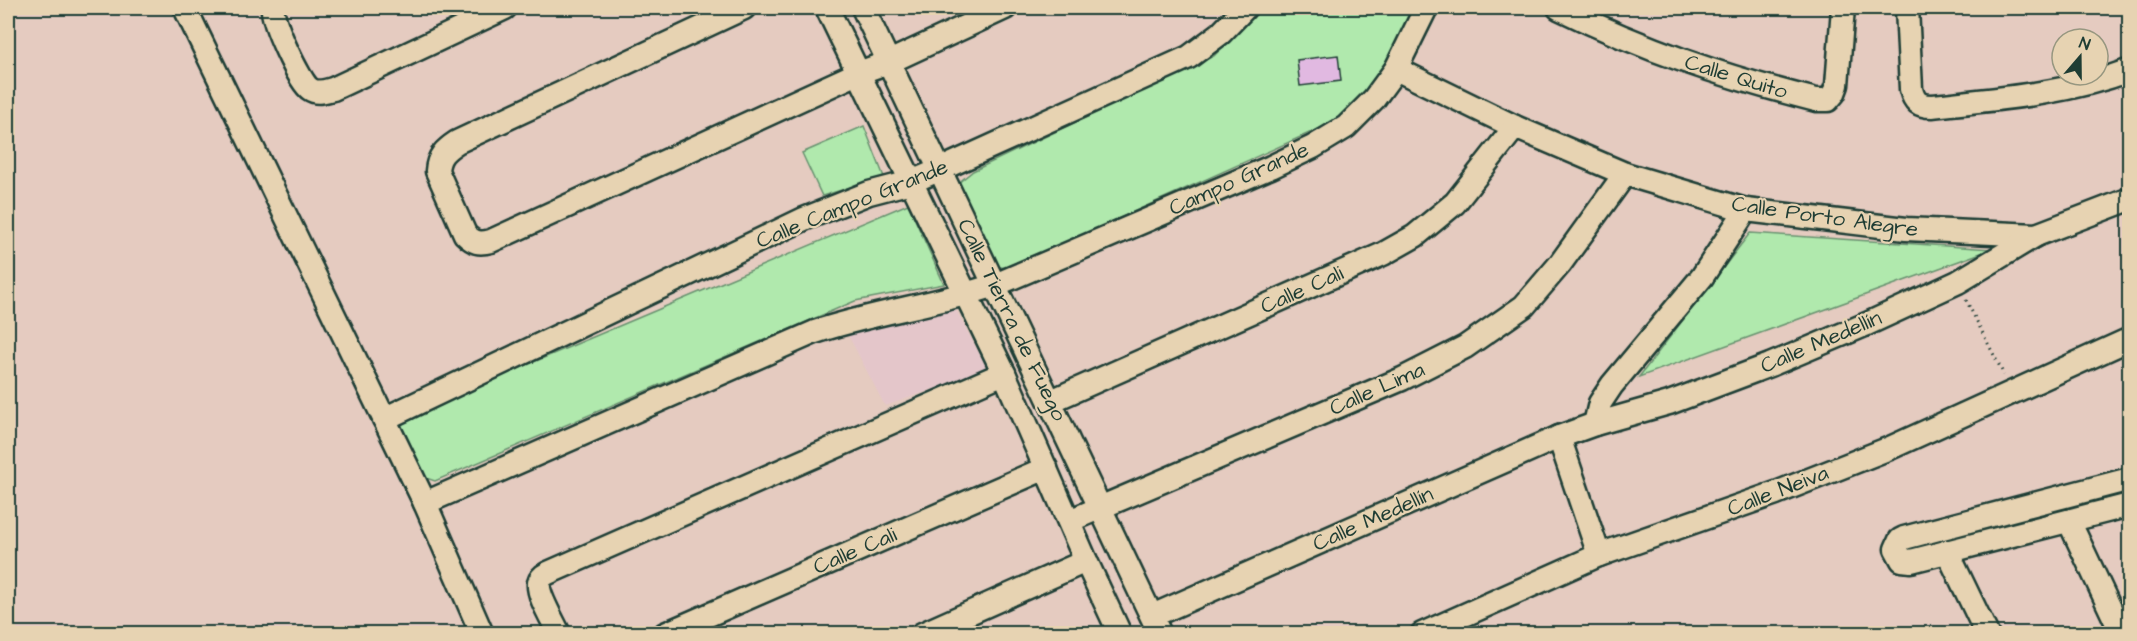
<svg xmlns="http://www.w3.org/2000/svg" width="2137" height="641" font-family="'Architects Daughter',sans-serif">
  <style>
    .built { fill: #e4c6ca }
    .green { fill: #b0e9ad; stroke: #689370; stroke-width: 1.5 }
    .building { fill: #e1b9e1; stroke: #1f3d34; stroke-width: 1.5 }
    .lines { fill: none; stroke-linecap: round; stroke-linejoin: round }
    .minor-casing { stroke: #1f3d34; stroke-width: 27 }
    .path { stroke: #1f3d34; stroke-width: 3; stroke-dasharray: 1.5 4.5; stroke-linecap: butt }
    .minor { stroke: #e7d3b2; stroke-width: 22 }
    .labels { text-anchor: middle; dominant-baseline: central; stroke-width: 4.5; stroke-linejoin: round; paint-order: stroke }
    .street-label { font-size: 22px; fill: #1f3d34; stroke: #e7d3b2 }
  </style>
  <rect width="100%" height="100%" fill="#e5cbc0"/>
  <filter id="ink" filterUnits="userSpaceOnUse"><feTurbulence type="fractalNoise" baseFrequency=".0167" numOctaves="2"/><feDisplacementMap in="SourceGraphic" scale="12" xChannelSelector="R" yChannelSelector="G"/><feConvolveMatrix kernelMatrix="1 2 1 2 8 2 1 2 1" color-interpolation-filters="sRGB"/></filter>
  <g filter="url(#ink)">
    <!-- built -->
    <polygon class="built" points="956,310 988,370 885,406 845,329"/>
    <!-- green -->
    <g class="green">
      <polygon points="1261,8 1416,8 1390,61 1371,88 1336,121 1008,268 1000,267 993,262 957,184 973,171 1214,56"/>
      <polygon points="864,126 884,177 822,196 802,153"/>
      <polygon points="908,204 944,284 855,301 435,481 426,478 401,425 406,416"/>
      <polygon points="1750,233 1992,249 1639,377"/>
    </g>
    <!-- building -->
    <polygon class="building" points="1338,55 1341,81 1300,86 1297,60"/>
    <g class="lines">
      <defs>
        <g id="minor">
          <polyline points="185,8 425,503 482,634"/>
          <path d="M 273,8 C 270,18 300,83 310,89 C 317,94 325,91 333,89 L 505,8"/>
          <path d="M 744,8 L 457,142 C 445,150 438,156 437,171 L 465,234 C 474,243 479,244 491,241 L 858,73 L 889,62 L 1005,8"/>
          <polyline points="827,8 1004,373 1086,561 1120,634"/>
          <polyline points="863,8 1160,634"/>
          <path d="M 1559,8 C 1645,50 1724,77 1816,100 L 1828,100 L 1834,93 L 1837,85 L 1843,8"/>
          <path d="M 1907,8 L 1911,89 C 1914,102 1919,106 1932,106 C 1998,99 2067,94 2130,70"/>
          <polyline points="1396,69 1515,127 1625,174 1746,210 1906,229 2036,235 2130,199"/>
          <polyline points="1051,401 1383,254 1415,236 1455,203 1515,127"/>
          <polyline points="384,419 804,219 869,193 911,182 939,170 1189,57 1221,33 1245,8"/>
          <polyline points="1595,424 1600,403 1612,385 1702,277 1746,210"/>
          <polyline points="1559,437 1599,555"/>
          <polyline points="2130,479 1904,538 1900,540 1896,549 1902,560 1911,561 2130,505"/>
          <path d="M 425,503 L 815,332 C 874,312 936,305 995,285 L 1271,167 L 1313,147 L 1346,127 L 1374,99 L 1396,69 L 1426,8"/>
          <polyline points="1069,521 1402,379 1465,347 1524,306 1560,264 1625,174"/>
          <polyline points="2069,521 2122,634"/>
          <polyline points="1947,551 1987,634"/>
          <polyline points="1152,616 1559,437 1595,424 1669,403 1770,365 1867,324 1958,282 2036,235"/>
          <path d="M 559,634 C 554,622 537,595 539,583 C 540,578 544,575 548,573 L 1004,373"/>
          <polyline points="665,634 1046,468"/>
          <polyline points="922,634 1086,561"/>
          <polyline points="1422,634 1599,555 1776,493 1890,448 2130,339"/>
        </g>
      </defs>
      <!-- minor casing -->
      <use href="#minor" class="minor-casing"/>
      <!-- path -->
      <polyline class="path" points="1966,300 2004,375"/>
      <!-- minor -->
      <use href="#minor" class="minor"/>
    </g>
  </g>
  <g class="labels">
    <!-- street labels -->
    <g class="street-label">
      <text transform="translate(1736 77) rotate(17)">Calle Quito</text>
      <text transform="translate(1239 179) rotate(-24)">Campo Grande</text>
      <text transform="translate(852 204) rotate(-22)">Calle Campo Grande</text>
      <text transform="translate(1825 217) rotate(8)">Calle Porto Alegre</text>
      <text transform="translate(1302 290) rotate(-24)">Calle Cali</text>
      <text transform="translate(1012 320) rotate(64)">Calle Tierra de Fuego</text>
      <text transform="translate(1821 342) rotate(-23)">Calle Medellín</text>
      <text transform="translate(1377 389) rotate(-24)">Calle Lima</text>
      <text transform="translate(1778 491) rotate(-21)">Calle Neiva</text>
      <text transform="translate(1373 519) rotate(-24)">Calle Medellín</text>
      <text transform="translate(855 551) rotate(-23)">Calle Cali</text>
    </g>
  </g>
  <!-- margin -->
  <rect width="2137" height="641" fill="none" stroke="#e7d3b2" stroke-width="30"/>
  <rect x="15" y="15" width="2107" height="611" fill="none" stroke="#1f3d34" stroke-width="2" filter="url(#ink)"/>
  <!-- north arrow -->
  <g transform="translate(2080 57) rotate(20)"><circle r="28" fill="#e7d3b2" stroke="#979780" stroke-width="1.5"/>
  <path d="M0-4.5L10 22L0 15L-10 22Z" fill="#1f3d34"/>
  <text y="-9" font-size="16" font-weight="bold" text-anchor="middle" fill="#1f3d34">N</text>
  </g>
</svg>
